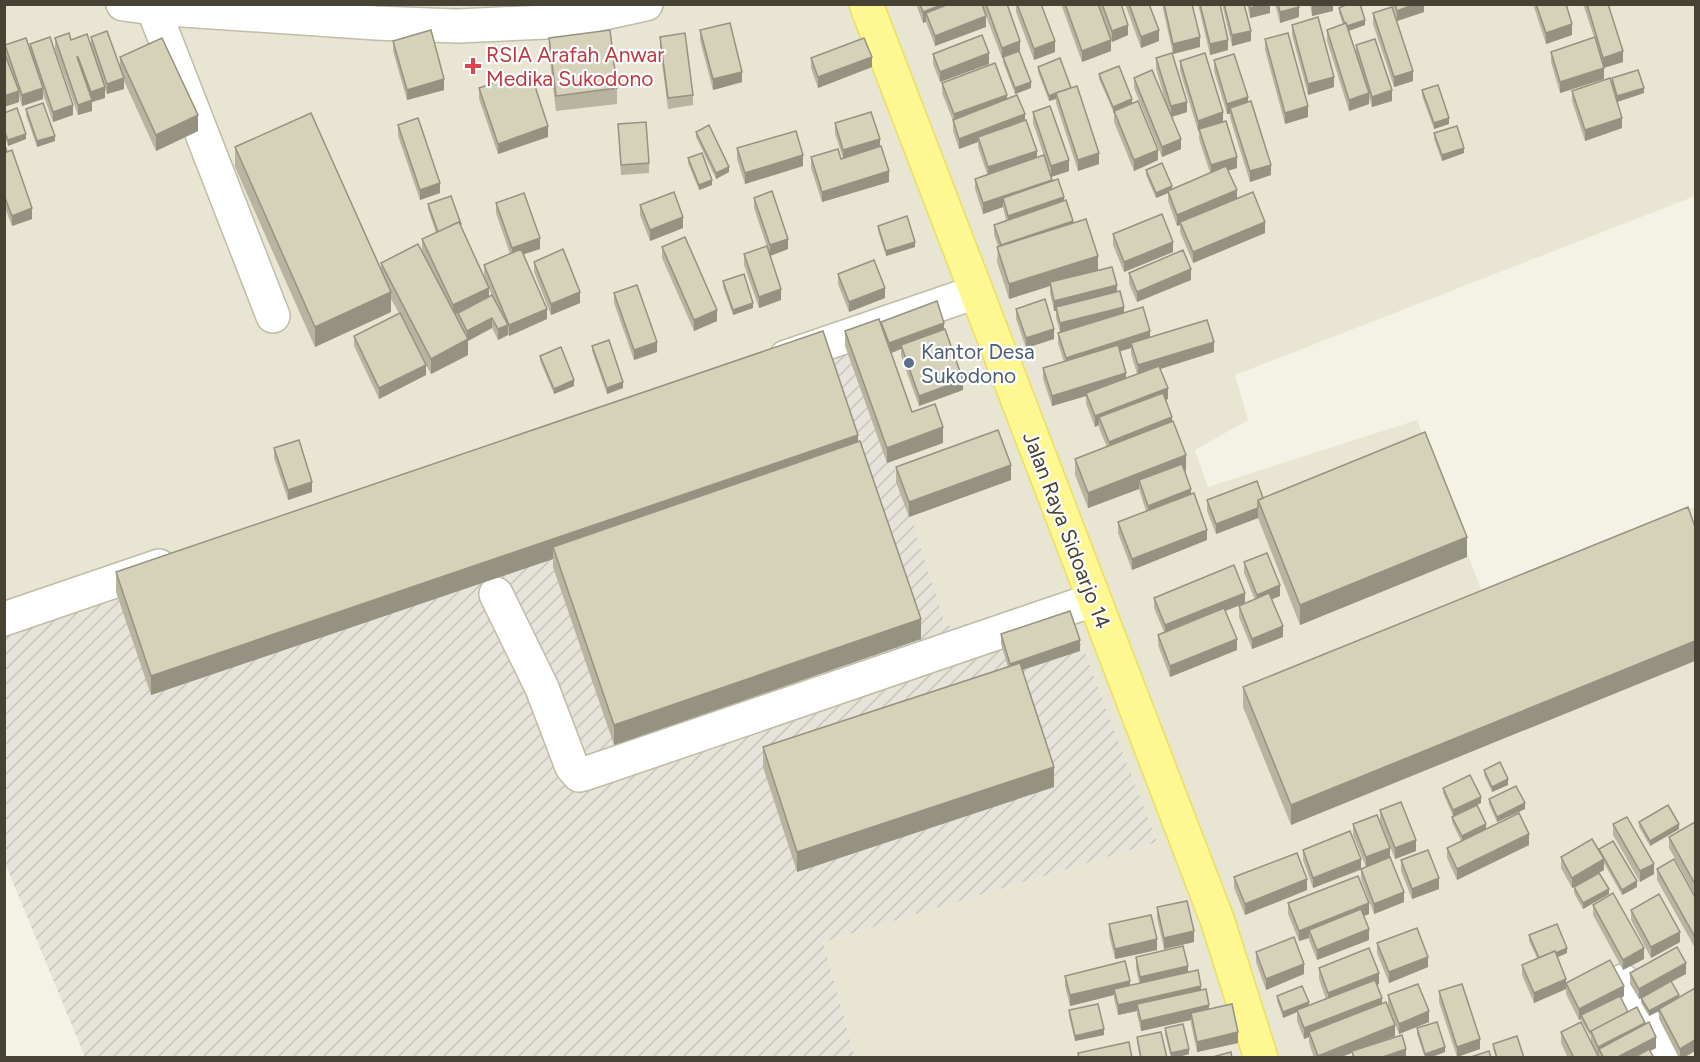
<svg xmlns="http://www.w3.org/2000/svg" width="1700" height="1062" font-family="Figtree,sans-serif">
  <style>
    .residential { fill: #e8e6d2 }
    .industrial { fill: url(#industrial-furrows) }
    .lines { fill: none; stroke-linecap: round; stroke-linejoin: round }
    .minor-casing { stroke: #c0bca7; stroke-width: 36 }
    .major-casing { stroke: #ecdf5b; stroke-width: 36 }
    .minor { stroke: #fff; stroke-width: 33 }
    .major { stroke: #fff792; stroke-width: 33 }
    .wall { fill: #b8b49f; fill-rule: evenodd }
    .shaded-wall { fill: #969282 }
    .building { fill: #d6d1b9; stroke: #969282; stroke-width: 1.5 }
    .health-dot { fill: #e0444e; stroke: #fff; stroke-width: 2 }
    .service-dot { fill: #5c6f8a; stroke: #fff; stroke-width: 2 }
    .labels { text-anchor: middle; dominant-baseline: central; stroke-width: 4.5; stroke-linejoin: round; paint-order: stroke }
    .health-label { font-size: 21px; fill: #be3a42; stroke: #fff; text-anchor: start }
    .service-label { font-size: 21px; fill: #4e5e75; stroke: #fff; text-anchor: start }
    .street-label { font-size: 21px; fill: #464334; stroke: #fff }
  </style>
  <defs>
    <pattern id="industrial-furrows" width="10" height="10" patternUnits="userSpaceOnUse" patternTransform="scale(1.5)"><rect width="10" height="10" fill="#e6e3da"/><path d="M-1 1l2-2M0 10L10 0M9 11l2-2" fill="none" stroke="#c7c4bc"/></pattern>
  </defs>
  <rect width="100%" height="100%" fill="#f4f2e5"/>
  <!-- residential -->
  <polygon class="residential" points="335,4 363,8 423,4 1695,5 1695,196 1235,375 1248,420 1195,450 1208,487 1417,420 1481,589 1695,507 1695,1057 855,1057 823,942 1157,842 1070,614 946,626 850,333 5,633 4,5"/>
  <!-- industrial -->
  <polygon class="industrial" points="851,333 946,626 1070,614 1157,842 823,942 855,1057 85,1057 5,863 4,633"/>
  <g class="lines">
    <defs>
      <g id="minor">
        <polyline points="123,4 153,8 376,23 457,26 568,21 646,4"/>
        <polyline points="153,8 273,316"/>
        <polyline points="786,357 976,292"/>
        <polyline points="496,594 542,688 572,767 579,775 587,773 1093,600"/>
        <polyline points="4,619 159,566"/>
        <polyline points="1623,981 1663,1058"/>
      </g>
      <polyline id="major" points="866,4 1218,922 1261,1058"/>
    </defs>
    <!-- minor casing -->
    <use href="#minor" class="minor-casing"/>
    <!-- major casing -->
    <use href="#major" class="major-casing"/>
    <!-- minor -->
    <use href="#minor" class="minor"/>
    <!-- major -->
    <use href="#major" class="major"/>
  </g>
  <!-- wall -->
  <g class="wall">
    <polygon points="916,4 982,4 982,6 982,4 1007,4 1019,52 1031,88 1015,94 1003,62 1003,58 1002,58 986,16 986,27 935,46 926,22 923,23"/>
    <polygon points="1016,4 1041,4 1055,52 1034,60 1016,12"/>
    <polygon points="1061,4 1098,4 1111,51 1082,62"/>
    <polygon points="1098,4 1121,4 1128,35 1112,42"/>
    <polygon points="1125,4 1149,4 1159,41 1141,48"/>
    <polygon points="1163,4 1192,4 1200,47 1173,54 1163,9"/>
    <polygon points="1198,4 1220,4 1228,50 1210,55"/>
    <polygon points="1222,4 1244,4 1251,41 1232,46"/>
    <polygon points="1247,4 1270,4 1270,13 1250,18"/>
    <polygon points="1275,4 1298,4 1299,17 1280,23"/>
    <polygon points="1310,4 1333,4 1333,11 1312,16"/>
    <polygon points="1392,4 1424,4 1424,12 1397,21"/>
    <polygon points="1533,4 1566,4 1572,35 1546,44"/>
    <polygon points="1583,4 1608,4 1623,62 1604,68 1604,79 1560,93 1551,62 1551,52 1594,37"/>
    <polygon points="1339,8 1365,25 1349,31 1356,51 1356,45 1392,101 1372,107 1369,98 1369,104 1349,111 1327,41 1327,30 1343,25 1339,13"/>
    <polygon points="1373,13 1413,81 1394,87 1373,24"/>
    <polygon points="1292,25 1334,87 1308,95 1292,35"/>
    <polygon points="700,30 742,82 713,90 700,40"/>
    <polygon points="91,37 120,67 120,57 198,131 156,151 124,81 124,89 107,94 105,90 105,98 92,102 92,111 78,115 55,49 55,38 71,40 91,44"/>
    <polygon points="660,37 693,95 693,105 668,109 660,48"/>
    <polygon points="549,38 617,88 617,104 556,111 549,53"/>
    <polygon points="1265,39 1308,117 1285,124 1265,50"/>
    <polygon points="393,41 444,90 407,100 393,51"/>
    <polygon points="30,44 73,115 53,122 43,94 43,99 22,106 19,96 19,102 4,107 5,45 30,49"/>
    <polygon points="933,54 989,64 940,82 933,64"/>
    <polygon points="811,58 872,67 818,88 811,68"/>
    <polygon points="1060,58 1099,164 1078,171 1056,103 1056,99 1049,101 1038,72 1038,67"/>
    <polygon points="1156,58 1187,112 1172,117 1181,149 1162,157 1134,88 1134,78 1166,103 1156,69"/>
    <polygon points="1214,60 1248,102 1271,175 1250,182 1230,118 1230,114 1227,114 1214,71"/>
    <polygon points="1180,61 1223,121 1237,168 1228,170 1237,198 1265,233 1193,263 1180,232 1180,225 1177,226 1168,201 1168,193 1156,198 1146,175 1146,170 1172,189 1210,173 1199,139 1199,131 1198,131 1180,71"/>
    <polygon points="1099,74 1132,104 1158,160 1134,171 1114,122 1114,113 1099,79"/>
    <polygon points="1612,78 1644,93 1617,102 1612,84"/>
    <path d="M 942,83 L 1007,99 L 1025,121 L 1037,157 L 1064,201 L 1073,223 L 1098,270 L 1117,292 L 1124,313 L 1150,337 L 1214,352 L 1160,369 L 1168,399 L 1166,400 L 1186,471 L 1184,471 L 1191,494 L 1207,540 L 1132,570 L 1118,533 L 1118,522 L 1146,511 L 1139,489 L 1088,508 L 1075,475 L 1075,459 L 1107,447 L 1099,428 L 1099,425 L 1095,427 L 1086,404 L 1086,396 L 1052,406 L 1043,379 L 1043,368 L 1064,362 L 1058,343 L 1058,333 L 1060,332 L 1056,318 L 1056,311 L 1054,311 L 1050,293 L 1050,286 L 1009,299 L 997,262 L 998,246 L 994,235 L 994,225 L 1006,220 L 1003,207 L 983,214 L 975,189 L 975,179 L 987,174 L 978,147 L 978,142 L 959,149 L 953,131 L 953,121 L 942,93 ZM 1131,348 L 1131,354 L 1137,374 L 1126,378 L 1120,351 Z"/>
    <polygon points="479,88 548,137 498,154 479,99"/>
    <polygon points="1422,90 1449,124 1434,129 1422,96"/>
    <polygon points="1572,91 1622,128 1585,141 1572,101"/>
    <polygon points="26,109 55,141 37,147 26,115"/>
    <polygon points="1033,112 1069,171 1051,177 1033,123"/>
    <polygon points="4,113 26,139 8,146 4,135"/>
    <polygon points="835,123 880,147 889,182 822,202 811,168 811,157 843,158 835,134"/>
    <polygon points="618,124 649,163 649,173 621,175"/>
    <polygon points="398,125 440,193 420,200 398,136"/>
    <polygon points="696,132 729,172 716,179 696,137"/>
    <polygon points="1434,133 1464,153 1442,161 1434,139"/>
    <polygon points="4,142 32,219 12,226 4,205"/>
    <polygon points="235,147 381,269 381,263 428,264 422,250 422,239 436,233 428,209 428,204 461,226 489,297 492,296 484,275 484,265 510,254 496,213 496,203 540,249 524,254 547,319 509,336 508,333 508,335 498,340 492,328 468,341 468,355 431,374 426,365 426,375 379,399 354,346 354,336 399,313 391,299 391,312 315,347 235,167"/>
    <polygon points="737,148 803,166 745,184 737,159"/>
    <polygon points="688,158 712,185 699,190 688,163"/>
    <polygon points="754,198 788,249 770,256 754,208"/>
    <polygon points="640,205 683,228 650,241 640,215"/>
    <polygon points="878,226 915,247 886,256 878,231"/>
    <polygon points="1113,234 1173,252 1124,272 1113,245"/>
    <polygon points="662,247 717,321 694,331 662,258"/>
    <polygon points="744,254 781,300 759,308 744,265"/>
    <polygon points="534,262 580,303 551,315 534,272"/>
    <polygon points="1129,273 1191,280 1137,302 1129,284"/>
    <polygon points="838,274 885,298 849,312 838,284"/>
    <polygon points="723,281 753,308 733,315 723,287"/>
    <polygon points="614,293 657,352 634,360 614,303"/>
    <polygon points="1016,309 1054,339 1026,348 1016,319"/>
    <polygon points="881,322 944,329 963,390 919,406 901,356 901,349 891,353 912,412 943,443 887,463 845,346 845,331 881,325"/>
    <polygon points="592,346 623,388 607,394 592,351"/>
    <polygon points="540,356 574,386 554,394 540,361"/>
    <polygon points="858,442 921,639 614,745 553,567 553,559 151,695 116,592 116,572"/>
    <polygon points="274,448 312,492 288,500 274,458"/>
    <polygon points="896,467 1011,480 909,517 896,482"/>
    <polygon points="1263,498 1467,557 1300,625 1258,518 1216,534 1207,511 1207,500"/>
    <polygon points="1695,527 1291,825 1243,707 1243,687"/>
    <polygon points="1244,562 1280,596 1272,599 1283,637 1252,649 1239,617 1239,606 1255,600 1244,573"/>
    <polygon points="1154,598 1225,611 1237,650 1170,677 1158,645 1158,635 1164,632 1154,608"/>
    <polygon points="1001,634 1080,651 1022,670 1054,787 797,872 763,767 763,747 1008,667 1001,644"/>
    <polygon points="1484,770 1508,785 1492,792 1484,775"/>
    <polygon points="1443,788 1481,803 1453,816 1443,793"/>
    <polygon points="1489,799 1525,809 1497,822 1489,804"/>
    <polygon points="1380,810 1416,851 1395,859 1380,821"/>
    <polygon points="1452,817 1486,829 1529,845 1457,880 1447,858 1447,848 1461,841 1452,822"/>
    <polygon points="1639,822 1679,829 1650,846 1639,827"/>
    <polygon points="1695,822 1695,895 1669,848 1669,837"/>
    <polygon points="1353,824 1390,858 1404,902 1374,914 1361,879 1361,870 1313,888 1303,860 1303,850 1361,869 1366,867 1353,835"/>
    <polygon points="1613,824 1654,874 1640,882 1613,835"/>
    <polygon points="1599,851 1637,887 1622,895 1604,863 1604,870 1572,888 1561,868 1561,857"/>
    <polygon points="1401,860 1439,889 1412,899 1401,871"/>
    <polygon points="1657,869 1695,897 1695,948 1657,880"/>
    <polygon points="1234,877 1307,890 1245,915 1234,888"/>
    <polygon points="1574,887 1609,894 1583,909 1574,893"/>
    <polygon points="1288,903 1369,914 1363,916 1369,940 1317,960 1309,940 1309,938 1299,941 1288,914"/>
    <polygon points="1593,905 1644,959 1623,970 1593,915"/>
    <polygon points="1157,907 1194,942 1164,949 1157,918"/>
    <polygon points="1631,910 1680,942 1651,958 1631,920"/>
    <polygon points="1109,924 1157,950 1115,959 1109,935"/>
    <polygon points="1529,935 1567,953 1558,957 1566,983 1624,996 1621,998 1628,1012 1645,1024 1656,1048 1650,1051 1654,1058 1568,1058 1561,1043 1561,1032 1591,1041 1591,1037 1581,1020 1581,1019 1579,1020 1566,994 1566,989 1534,1003 1522,975 1522,965 1537,958 1529,941"/>
    <polygon points="1377,943 1428,967 1389,983 1377,953"/>
    <polygon points="1256,952 1304,974 1266,990 1256,962"/>
    <polygon points="1136,957 1188,972 1201,990 1209,1009 1238,1043 1197,1052 1191,1024 1191,1020 1141,1031 1137,1015 1137,1011 1118,1015 1114,999 1114,995 1070,1006 1065,986 1065,976 1130,985 1139,983 1136,968"/>
    <polygon points="1319,968 1379,984 1377,985 1382,1004 1395,1036 1373,1044 1406,1054 1405,1054 1406,1058 1353,1058 1352,1052 1339,1058 1314,1058 1309,1043 1309,1037 1304,1039 1297,1021 1297,1012 1283,1018 1277,1001 1277,996 1309,1006 1326,999 1319,979"/>
    <polygon points="1630,973 1686,974 1671,981 1679,997 1695,988 1695,1051 1683,1058 1679,1058 1659,1019 1659,1011 1649,1016 1641,1003 1641,998 1639,999 1630,984"/>
    <polygon points="1439,991 1480,1049 1457,1057 1439,1002"/>
    <polygon points="1388,995 1429,1022 1399,1034 1388,1006"/>
    <polygon points="1069,1010 1104,1035 1075,1041 1069,1016"/>
    <polygon points="1165,1028 1189,1054 1175,1058 1171,1058 1165,1034"/>
    <polygon points="1417,1028 1445,1052 1429,1058 1425,1058 1417,1034"/>
    <polygon points="1137,1037 1167,1058 1140,1058 1137,1042"/>
    <polygon points="1493,1044 1524,1058 1496,1058 1493,1049"/>
  </g>
  <!-- shaded-wall -->
  <g class="shaded-wall">
    <polygon points="944,4 972,4 926,13 926,22 923,23 923,12"/>
    <polygon points="1264,4 1270,4 1270,13 1250,18 1250,8"/>
    <polygon points="1315,4 1333,4 1333,11 1312,16 1312,5"/>
    <polygon points="1415,4 1424,4 1424,12 1397,21 1397,11"/>
    <polygon points="1299,7 1299,17 1280,23 1280,12"/>
    <polygon points="986,16 986,27 935,46 935,36"/>
    <polygon points="1365,20 1365,25 1345,32 1345,27"/>
    <polygon points="1572,24 1572,35 1546,44 1546,33"/>
    <polygon points="1128,25 1128,35 1112,42 1112,31"/>
    <polygon points="1159,30 1159,41 1141,48 1141,37"/>
    <polygon points="1251,31 1251,41 1232,46 1232,35"/>
    <polygon points="1200,37 1200,47 1173,54 1173,44"/>
    <polygon points="1111,40 1111,51 1082,62 1082,51"/>
    <polygon points="1228,40 1228,50 1210,55 1210,44"/>
    <polygon points="1020,41 1020,51 1002,58 1002,48"/>
    <polygon points="1055,41 1055,52 1034,60 1034,49"/>
    <polygon points="1623,51 1623,62 1603,68 1603,58"/>
    <polygon points="989,53 989,64 940,82 940,72"/>
    <polygon points="872,57 872,67 818,88 818,77"/>
    <polygon points="1604,68 1604,79 1560,93 1560,82"/>
    <polygon points="1413,71 1413,81 1394,87 1394,77"/>
    <polygon points="742,72 742,82 713,90 713,79"/>
    <polygon points="1334,77 1334,87 1308,95 1308,84"/>
    <polygon points="124,78 124,89 107,94 107,84"/>
    <polygon points="444,79 444,90 407,100 407,90"/>
    <polygon points="1031,82 1031,88 1015,94 1015,88"/>
    <polygon points="105,87 105,98 92,102 92,111 78,115 78,105 91,101 91,92"/>
    <polygon points="43,88 43,99 22,106 22,95"/>
    <polygon points="1644,88 1644,93 1617,102 1617,96"/>
    <polygon points="1392,90 1392,101 1372,107 1372,97"/>
    <polygon points="19,91 19,102 4,107 4,96"/>
    <polygon points="1369,93 1369,104 1349,111 1349,100"/>
    <polygon points="1056,94 1056,99 1049,101 1049,96"/>
    <polygon points="1007,95 1007,105 954,125 954,114"/>
    <polygon points="1248,97 1248,108 1230,108 1230,114 1227,114 1227,104"/>
    <polygon points="1132,99 1132,105 1113,113 1113,107"/>
    <polygon points="1187,102 1187,112 1171,117 1171,106"/>
    <polygon points="73,105 73,115 53,122 53,112"/>
    <polygon points="1308,106 1308,117 1285,124 1285,113"/>
    <polygon points="1223,112 1223,123 1198,131 1198,121"/>
    <polygon points="1025,114 1025,124 978,137 978,142 959,149 959,139"/>
    <polygon points="198,115 198,131 156,151 156,135"/>
    <polygon points="1449,118 1449,124 1434,129 1434,123"/>
    <polygon points="1622,118 1622,128 1585,141 1585,130"/>
    <polygon points="548,126 548,137 498,154 498,144"/>
    <polygon points="26,134 26,139 8,146 8,140"/>
    <polygon points="55,136 55,141 37,147 37,141"/>
    <polygon points="880,139 880,149 843,161 843,150"/>
    <polygon points="1181,139 1181,149 1162,157 1162,147"/>
    <polygon points="1464,148 1464,153 1442,161 1442,155"/>
    <polygon points="1158,150 1158,160 1134,171 1134,160"/>
    <polygon points="1037,151 1037,161 988,178 988,167"/>
    <polygon points="1099,153 1099,164 1078,171 1078,160"/>
    <polygon points="803,155 803,166 745,184 745,173"/>
    <polygon points="1237,157 1237,168 1211,176 1211,165"/>
    <polygon points="1069,160 1069,171 1051,177 1051,166"/>
    <polygon points="1271,165 1271,175 1250,182 1250,171"/>
    <polygon points="729,167 729,172 716,179 716,173"/>
    <polygon points="889,171 889,182 822,202 822,192"/>
    <polygon points="712,180 712,185 699,190 699,185"/>
    <polygon points="1052,180 1052,191 1003,198 1003,207 983,214 983,203"/>
    <polygon points="440,183 440,193 420,200 420,190"/>
    <polygon points="1172,186 1172,192 1168,191 1168,193 1156,198 1156,193"/>
    <polygon points="1237,190 1237,201 1180,222 1180,225 1177,226 1177,215"/>
    <polygon points="1064,197 1064,208 1008,226 1008,216"/>
    <polygon points="32,208 32,219 12,226 12,216"/>
    <polygon points="683,217 683,228 650,241 650,230"/>
    <polygon points="1073,221 1073,232 1001,245"/>
    <polygon points="1265,222 1265,233 1193,263 1193,252"/>
    <polygon points="540,238 540,249 512,258 512,248"/>
    <polygon points="788,239 788,249 770,256 770,245"/>
    <polygon points="915,242 915,247 886,256 886,251"/>
    <polygon points="1173,242 1173,252 1124,272 1124,262"/>
    <polygon points="1098,256 1098,271 1050,282 1050,286 1009,299 1009,284"/>
    <polygon points="1191,269 1191,280 1137,302 1137,292"/>
    <polygon points="1117,285 1117,295 1056,307 1056,311 1054,311 1054,301"/>
    <polygon points="489,288 489,298 453,315 453,305"/>
    <polygon points="885,288 885,298 849,312 849,302"/>
    <polygon points="781,289 781,300 759,308 759,297"/>
    <polygon points="391,292 391,312 315,347 315,327"/>
    <polygon points="580,292 580,303 551,315 551,304"/>
    <polygon points="753,303 753,308 733,315 733,310"/>
    <polygon points="1124,307 1124,317 1060,334 1060,323"/>
    <polygon points="547,309 547,319 509,336 509,325"/>
    <polygon points="717,310 717,321 694,331 694,320"/>
    <polygon points="492,318 492,328 468,341 468,355 431,374 431,359 467,340 467,331"/>
    <polygon points="944,323 944,333 901,345 901,349 889,354 889,343"/>
    <polygon points="508,325 508,335 498,340 498,329"/>
    <polygon points="1054,329 1054,339 1026,348 1026,338"/>
    <polygon points="1150,331 1150,342 1131,343 1131,348 1066,368 1066,358"/>
    <polygon points="657,342 657,352 634,360 634,350"/>
    <polygon points="1214,342 1214,352 1138,376 1138,365"/>
    <polygon points="426,365 426,375 379,399 379,388"/>
    <polygon points="1126,373 1126,383 1086,393 1086,396 1052,406 1052,396"/>
    <polygon points="574,380 574,386 554,394 554,389"/>
    <polygon points="963,380 963,390 919,406 919,396"/>
    <polygon points="623,382 623,388 607,394 607,388"/>
    <polygon points="1168,388 1168,399 1102,424 1099,417 1099,425 1095,427 1095,416"/>
    <polygon points="1172,417 1172,428 1109,452 1109,442"/>
    <polygon points="943,427 943,443 887,463 887,448"/>
    <polygon points="858,435 858,455 553,547 553,559 151,695 151,676"/>
    <polygon points="1186,455 1186,471 1141,488 1139,480 1139,489 1088,508 1088,493"/>
    <polygon points="1011,465 1011,480 909,517 909,502"/>
    <polygon points="312,482 312,492 288,500 288,490"/>
    <polygon points="1191,489 1191,499 1148,516 1148,506"/>
    <polygon points="1258,508 1258,518 1216,534 1216,524"/>
    <polygon points="1207,530 1207,540 1132,570 1132,559"/>
    <polygon points="1467,537 1467,557 1300,625 1300,605"/>
    <polygon points="1280,585 1280,596 1257,605 1257,595"/>
    <polygon points="1245,593 1245,603 1165,636 1165,625"/>
    <polygon points="921,619 921,639 614,745 614,725"/>
    <polygon points="1283,626 1283,637 1252,649 1252,639"/>
    <polygon points="1237,639 1237,650 1170,677 1170,666"/>
    <polygon points="1080,640 1080,651 1010,674 1010,664"/>
    <polygon points="1695,641 1695,661 1291,825 1291,805"/>
    <polygon points="1054,767 1054,787 797,872 797,852"/>
    <polygon points="1508,779 1508,785 1492,792 1492,787"/>
    <polygon points="1481,797 1481,803 1453,816 1453,810"/>
    <polygon points="1525,803 1525,809 1497,822 1497,817"/>
    <polygon points="1486,824 1486,830 1462,842 1462,836"/>
    <polygon points="1679,824 1679,829 1650,846 1650,841"/>
    <polygon points="1529,834 1529,845 1457,880 1457,869"/>
    <polygon points="1416,840 1416,851 1395,859 1395,848"/>
    <polygon points="1390,848 1390,858 1366,867 1366,857"/>
    <polygon points="1361,859 1361,869 1313,888 1313,878"/>
    <polygon points="1604,859 1604,870 1572,888 1572,878"/>
    <polygon points="1654,864 1654,874 1640,882 1640,871"/>
    <polygon points="1439,878 1439,889 1412,899 1412,889"/>
    <polygon points="1307,879 1307,890 1245,915 1245,904"/>
    <polygon points="1637,881 1637,887 1622,895 1622,890"/>
    <polygon points="1609,889 1609,894 1583,909 1583,903"/>
    <polygon points="1404,892 1404,902 1374,914 1374,904"/>
    <polygon points="1369,903 1369,914 1311,937 1309,930 1309,938 1299,941 1299,931"/>
    <polygon points="1369,929 1369,940 1317,960 1317,950"/>
    <polygon points="1194,931 1194,942 1164,949 1164,938"/>
    <polygon points="1680,932 1680,942 1651,958 1651,947"/>
    <polygon points="1157,939 1157,950 1115,959 1115,949"/>
    <polygon points="1567,948 1567,953 1539,965 1539,959"/>
    <polygon points="1644,948 1644,959 1623,970 1623,960"/>
    <polygon points="1428,957 1428,967 1389,983 1389,972"/>
    <polygon points="1686,963 1686,974 1639,999 1639,989"/>
    <polygon points="1304,964 1304,974 1266,990 1266,979"/>
    <polygon points="1188,966 1188,976 1140,988 1140,977"/>
    <polygon points="1379,973 1379,984 1328,1004 1328,993"/>
    <polygon points="1566,979 1566,989 1534,1003 1534,993"/>
    <polygon points="1130,981 1130,992 1114,989 1114,995 1070,1006 1070,995"/>
    <polygon points="1201,986 1201,996 1137,1004 1137,1011 1118,1015 1118,1005"/>
    <polygon points="1624,986 1624,996 1583,1018 1581,1015 1581,1019 1579,1020 1579,1009"/>
    <polygon points="1679,995 1679,1000 1659,1009 1659,1011 1649,1016 1649,1011"/>
    <polygon points="1382,998 1382,1008 1309,1032 1309,1037 1304,1039 1304,1028"/>
    <polygon points="1309,1002 1309,1008 1297,1010 1297,1012 1283,1018 1283,1012"/>
    <polygon points="1209,1005 1209,1015 1191,1013 1191,1020 1141,1031 1141,1021"/>
    <polygon points="1429,1011 1429,1022 1399,1034 1399,1024"/>
    <polygon points="1645,1023 1645,1033 1599,1049 1598,1057 1598,1047"/>
    <polygon points="1395,1025 1395,1036 1339,1058 1318,1058 1318,1056"/>
    <polygon points="1104,1029 1104,1035 1075,1041 1075,1036"/>
    <polygon points="1238,1032 1238,1043 1197,1052 1197,1042"/>
    <polygon points="1656,1037 1656,1048 1637,1058 1616,1058"/>
    <polygon points="1480,1039 1480,1049 1457,1057 1457,1047"/>
    <polygon points="1695,1040 1695,1051 1683,1058 1680,1058 1680,1049"/>
    <polygon points="1445,1047 1445,1052 1429,1058 1425,1058 1425,1054"/>
    <polygon points="1189,1049 1189,1054 1175,1058 1171,1058 1171,1053"/>
    <polygon points="1406,1049 1406,1054 1396,1058 1380,1058"/>
  </g>
  <!-- building -->
  <g class="building">
    <polygon points="920,4 944,4 923,12"/>
    <polygon points="949,4 982,4 986,16 935,36 926,13"/>
    <polygon points="986,4 1007,4 1020,41 1002,48"/>
    <polygon points="1017,4 1041,4 1055,41 1034,49"/>
    <polygon points="1065,4 1098,4 1111,40 1082,51"/>
    <polygon points="1102,4 1121,4 1128,25 1112,31"/>
    <polygon points="1129,4 1149,4 1159,30 1141,37"/>
    <polygon points="1164,4 1192,4 1200,37 1173,44"/>
    <polygon points="1200,4 1220,4 1228,40 1210,44"/>
    <polygon points="1224,4 1244,4 1251,31 1232,35"/>
    <polygon points="1249,4 1264,4 1250,8"/>
    <polygon points="1278,4 1298,4 1299,7 1280,12"/>
    <polygon points="1348,4 1360,4 1365,20 1347,26 1346,23 1345,24 1339,8"/>
    <polygon points="1395,4 1415,4 1397,11"/>
    <polygon points="1536,4 1566,4 1572,24 1546,33"/>
    <polygon points="1587,4 1608,4 1623,51 1603,58"/>
    <polygon points="1392,7 1413,71 1394,77 1373,13"/>
    <polygon points="1318,17 1334,77 1308,84 1292,25"/>
    <polygon points="730,23 742,72 713,79 700,30"/>
    <polygon points="1346,23 1369,93 1349,100 1327,30"/>
    <polygon points="431,30 444,79 407,90 393,41"/>
    <polygon points="610,30 617,88 556,96 549,38"/>
    <polygon points="107,31 124,78 107,84 91,37"/>
    <polygon points="69,33 71,40 87,34 105,87 91,92 78,57 77,57 92,100 78,105 55,38"/>
    <polygon points="685,33 693,95 668,98 660,37"/>
    <polygon points="1288,33 1308,106 1285,113 1265,39"/>
    <polygon points="982,35 989,53 940,72 933,54"/>
    <polygon points="50,37 73,105 53,112 30,44"/>
    <polygon points="1595,37 1604,68 1560,82 1551,52"/>
    <polygon points="26,38 43,88 22,95 5,45"/>
    <polygon points="162,38 198,115 156,135 120,57"/>
    <polygon points="864,38 872,57 818,77 811,58"/>
    <polygon points="1375,39 1392,90 1372,97 1356,45"/>
    <polygon points="1019,51 1031,82 1015,88 1003,57"/>
    <polygon points="4,52 19,91 4,96"/>
    <polygon points="1172,53 1187,102 1171,106 1156,58"/>
    <polygon points="1205,53 1223,112 1198,121 1180,61"/>
    <polygon points="1234,54 1248,97 1227,104 1214,60"/>
    <polygon points="1060,58 1071,88 1056,93 1049,96 1038,67"/>
    <polygon points="995,63 1007,95 954,114 942,83"/>
    <polygon points="1119,66 1132,99 1113,107 1099,74"/>
    <polygon points="1152,70 1181,139 1162,147 1134,78"/>
    <polygon points="1638,70 1644,88 1617,96 1612,78"/>
    <polygon points="530,71 548,126 498,144 479,88"/>
    <polygon points="1610,78 1622,118 1585,130 1572,91"/>
    <polygon points="1438,85 1449,118 1434,123 1422,90"/>
    <polygon points="1077,86 1099,153 1078,160 1056,93"/>
    <polygon points="1017,95 1025,114 959,139 953,120"/>
    <polygon points="1138,101 1158,150 1134,160 1114,111"/>
    <polygon points="1251,101 1271,165 1250,171 1230,108"/>
    <polygon points="43,103 55,136 37,141 26,109"/>
    <polygon points="1050,106 1069,160 1051,166 1033,112"/>
    <polygon points="17,108 26,134 8,140 4,130 4,113"/>
    <polygon points="871,112 880,139 843,150 835,123"/>
    <polygon points="311,113 391,292 315,327 235,147"/>
    <polygon points="418,118 440,183 420,190 398,125"/>
    <polygon points="1026,120 1037,151 988,167 978,137"/>
    <polygon points="1226,121 1237,157 1211,165 1199,129"/>
    <polygon points="646,122 649,163 621,165 618,124"/>
    <polygon points="709,125 729,167 716,173 696,132"/>
    <polygon points="1457,126 1464,148 1442,155 1434,133"/>
    <polygon points="796,131 803,155 745,173 737,148"/>
    <polygon points="4,142 7,152 4,153"/>
    <polygon points="881,146 889,171 822,192 811,157 838,149 841,159"/>
    <polygon points="12,150 32,208 12,216 4,195 4,153"/>
    <polygon points="702,153 712,180 699,185 688,158"/>
    <polygon points="1044,155 1052,180 983,203 975,179"/>
    <polygon points="1162,163 1172,186 1156,193 1146,170"/>
    <polygon points="1226,166 1237,190 1177,215 1168,191"/>
    <polygon points="1058,179 1064,197 1008,216 1003,198"/>
    <polygon points="772,191 788,239 770,245 754,198"/>
    <polygon points="674,192 683,217 650,230 640,205"/>
    <polygon points="1253,192 1265,222 1193,252 1180,222"/>
    <polygon points="524,193 540,238 512,248 496,203"/>
    <polygon points="451,196 461,224 460,224 459,222 438,232 428,204"/>
    <polygon points="1066,200 1073,221 1001,245 994,225"/>
    <polygon points="1162,214 1173,242 1124,262 1113,234"/>
    <polygon points="907,216 915,242 886,251 878,226"/>
    <polygon points="1086,219 1098,256 1009,284 997,247"/>
    <polygon points="459,222 489,288 453,305 422,239"/>
    <polygon points="685,237 717,310 694,320 662,247"/>
    <polygon points="418,244 468,339 431,359 381,263"/>
    <polygon points="767,246 781,289 759,297 744,254"/>
    <polygon points="521,249 547,309 509,325 484,265"/>
    <polygon points="563,249 580,292 551,304 534,262"/>
    <polygon points="1183,250 1191,269 1137,292 1129,273"/>
    <polygon points="874,260 885,288 849,302 838,274"/>
    <polygon points="1112,267 1117,285 1054,301 1050,282"/>
    <polygon points="744,274 753,303 733,310 723,281"/>
    <polygon points="637,285 657,342 634,350 614,293"/>
    <polygon points="1120,291 1124,307 1060,323 1056,307"/>
    <polygon points="492,295 508,325 498,329 492,318 467,331 458,313"/>
    <polygon points="1045,299 1054,329 1026,338 1016,309"/>
    <polygon points="937,301 944,323 889,343 881,322"/>
    <polygon points="1143,307 1150,331 1066,358 1058,333"/>
    <polygon points="400,313 426,365 379,388 354,336"/>
    <polygon points="879,319 912,412 935,404 943,427 887,448 845,331"/>
    <polygon points="1207,320 1214,342 1138,365 1131,343"/>
    <polygon points="945,329 963,380 919,396 901,345"/>
    <polygon points="823,331 858,435 151,676 116,572"/>
    <polygon points="609,340 623,382 607,388 592,346"/>
    <polygon points="1118,345 1126,373 1052,396 1043,368"/>
    <polygon points="561,347 574,380 554,389 540,356"/>
    <polygon points="1159,366 1168,388 1095,416 1086,393"/>
    <polygon points="1163,393 1172,417 1109,442 1099,417"/>
    <polygon points="1173,421 1186,455 1088,493 1075,459"/>
    <polygon points="998,430 1011,465 909,502 896,467"/>
    <polygon points="1425,432 1467,537 1300,605 1258,500"/>
    <polygon points="299,440 312,482 288,490 274,448"/>
    <polygon points="860,441 921,619 614,725 553,547"/>
    <polygon points="1182,464 1191,489 1148,506 1139,480"/>
    <polygon points="1257,481 1263,498 1258,500 1258,508 1216,524 1207,500"/>
    <polygon points="1194,493 1207,530 1132,559 1118,522"/>
    <polygon points="1688,507 1695,527 1695,641 1291,805 1243,687"/>
    <polygon points="1267,553 1280,585 1257,595 1244,562"/>
    <polygon points="1234,565 1245,593 1165,625 1154,598"/>
    <polygon points="1269,593 1283,626 1252,639 1239,606"/>
    <polygon points="1224,608 1237,639 1170,666 1158,635"/>
    <polygon points="1070,611 1080,640 1010,664 1001,634"/>
    <polygon points="1020,663 1054,767 797,852 763,747"/>
    <polygon points="1500,762 1508,779 1492,787 1484,770"/>
    <polygon points="1470,775 1481,797 1453,810 1443,788"/>
    <polygon points="1516,786 1525,803 1497,817 1489,799"/>
    <polygon points="1401,802 1416,840 1395,848 1380,810"/>
    <polygon points="1477,805 1486,824 1462,836 1452,817"/>
    <polygon points="1668,805 1679,824 1650,841 1639,822"/>
    <polygon points="1519,813 1529,834 1457,869 1447,848"/>
    <polygon points="1377,815 1390,848 1366,857 1353,824"/>
    <polygon points="1627,817 1654,864 1640,871 1613,824"/>
    <polygon points="1695,822 1695,884 1669,837"/>
    <polygon points="1350,831 1361,859 1313,878 1303,850"/>
    <polygon points="1592,839 1604,859 1572,878 1561,857"/>
    <polygon points="1613,841 1637,881 1622,890 1599,849"/>
    <polygon points="1428,850 1439,878 1412,889 1401,860"/>
    <polygon points="1297,853 1307,879 1245,904 1234,877"/>
    <polygon points="1390,857 1404,892 1374,904 1361,869"/>
    <polygon points="1674,859 1695,897 1695,937 1657,869"/>
    <polygon points="1599,873 1609,889 1583,903 1574,887"/>
    <polygon points="1358,876 1369,903 1299,931 1288,903"/>
    <polygon points="1613,893 1644,948 1623,960 1593,905"/>
    <polygon points="1659,894 1680,932 1651,947 1631,910"/>
    <polygon points="1187,901 1194,931 1164,938 1157,907"/>
    <polygon points="1361,909 1369,929 1317,950 1309,930"/>
    <polygon points="1151,915 1157,939 1115,949 1109,924"/>
    <polygon points="1557,924 1567,948 1556,953 1555,951 1539,958 1529,935"/>
    <polygon points="1417,928 1428,957 1389,972 1377,943"/>
    <polygon points="1294,937 1304,964 1266,979 1256,952"/>
    <polygon points="1183,946 1188,966 1140,977 1136,957"/>
    <polygon points="1677,947 1686,963 1639,989 1630,973"/>
    <polygon points="1369,948 1379,973 1328,993 1319,968"/>
    <polygon points="1555,951 1566,979 1534,993 1522,965"/>
    <polygon points="1610,960 1624,986 1579,1009 1566,983"/>
    <polygon points="1125,961 1130,981 1070,995 1065,976"/>
    <polygon points="1198,970 1201,986 1118,1005 1114,989"/>
    <polygon points="1375,980 1382,998 1304,1028 1297,1010"/>
    <polygon points="1671,981 1679,995 1649,1011 1641,998"/>
    <polygon points="1418,984 1429,1011 1399,1024 1388,995"/>
    <polygon points="1462,984 1480,1039 1457,1047 1439,991"/>
    <polygon points="1302,986 1309,1002 1283,1012 1277,996"/>
    <polygon points="1695,988 1695,1040 1680,1049 1659,1009"/>
    <polygon points="1206,989 1209,1005 1141,1021 1137,1004"/>
    <polygon points="1620,996 1628,1012 1590,1032 1581,1015"/>
    <polygon points="1386,1002 1395,1025 1318,1056 1309,1032"/>
    <polygon points="1098,1004 1104,1029 1075,1036 1069,1010"/>
    <polygon points="1232,1004 1238,1032 1197,1042 1191,1013"/>
    <polygon points="1637,1007 1645,1023 1598,1047 1591,1031"/>
    <polygon points="1437,1022 1445,1047 1425,1054 1417,1028"/>
    <polygon points="1581,1022 1599,1058 1574,1058 1561,1032"/>
    <polygon points="1649,1022 1656,1037 1616,1058 1604,1058 1599,1049"/>
    <polygon points="1183,1024 1189,1049 1171,1053 1165,1028"/>
    <polygon points="1161,1032 1167,1058 1141,1058 1137,1037"/>
    <polygon points="1402,1035 1406,1049 1380,1058 1354,1058 1352,1051"/>
    <polygon points="1517,1036 1524,1058 1497,1058 1493,1044"/>
    <polygon points="1129,1042 1132,1058 1079,1058 1078,1053"/>
    <polygon points="1649,1049 1654,1058 1633,1058"/>
    <polygon points="1489,1051 1491,1058 1468,1058"/>
    <polygon points="1231,1052 1232,1058 1209,1058"/>
    <polygon points="1405,1054 1406,1058 1394,1058"/>
  </g>
  <!-- markers -->
  <path class="health-dot" d="M470 57h6v6h6v6h-6v6h-6v-6h-6v-6h6z"/>
  <circle class="service-dot" cx="909" cy="363" r="6"/>
  <g class="labels">
    <!-- health labels -->
    <g class="health-label">
      <text x="486" y="54">RSIA Arafah Anwar<tspan x="486" dy="24">Medika Sukodono</tspan></text>
    </g>
    <!-- service labels -->
    <g class="service-label">
      <text x="921" y="351">Kantor Desa<tspan x="921" dy="24">Sukodono</tspan></text>
    </g>
    <!-- street labels -->
    <g class="street-label">
      <text transform="translate(1067 530) rotate(69)">Jalan Raya Sidoarjo 14</text>
    </g>
  </g>
  <!-- border -->
  <rect width="1700" height="1062" fill="none" stroke="#464334" stroke-width="12"/>
</svg>
